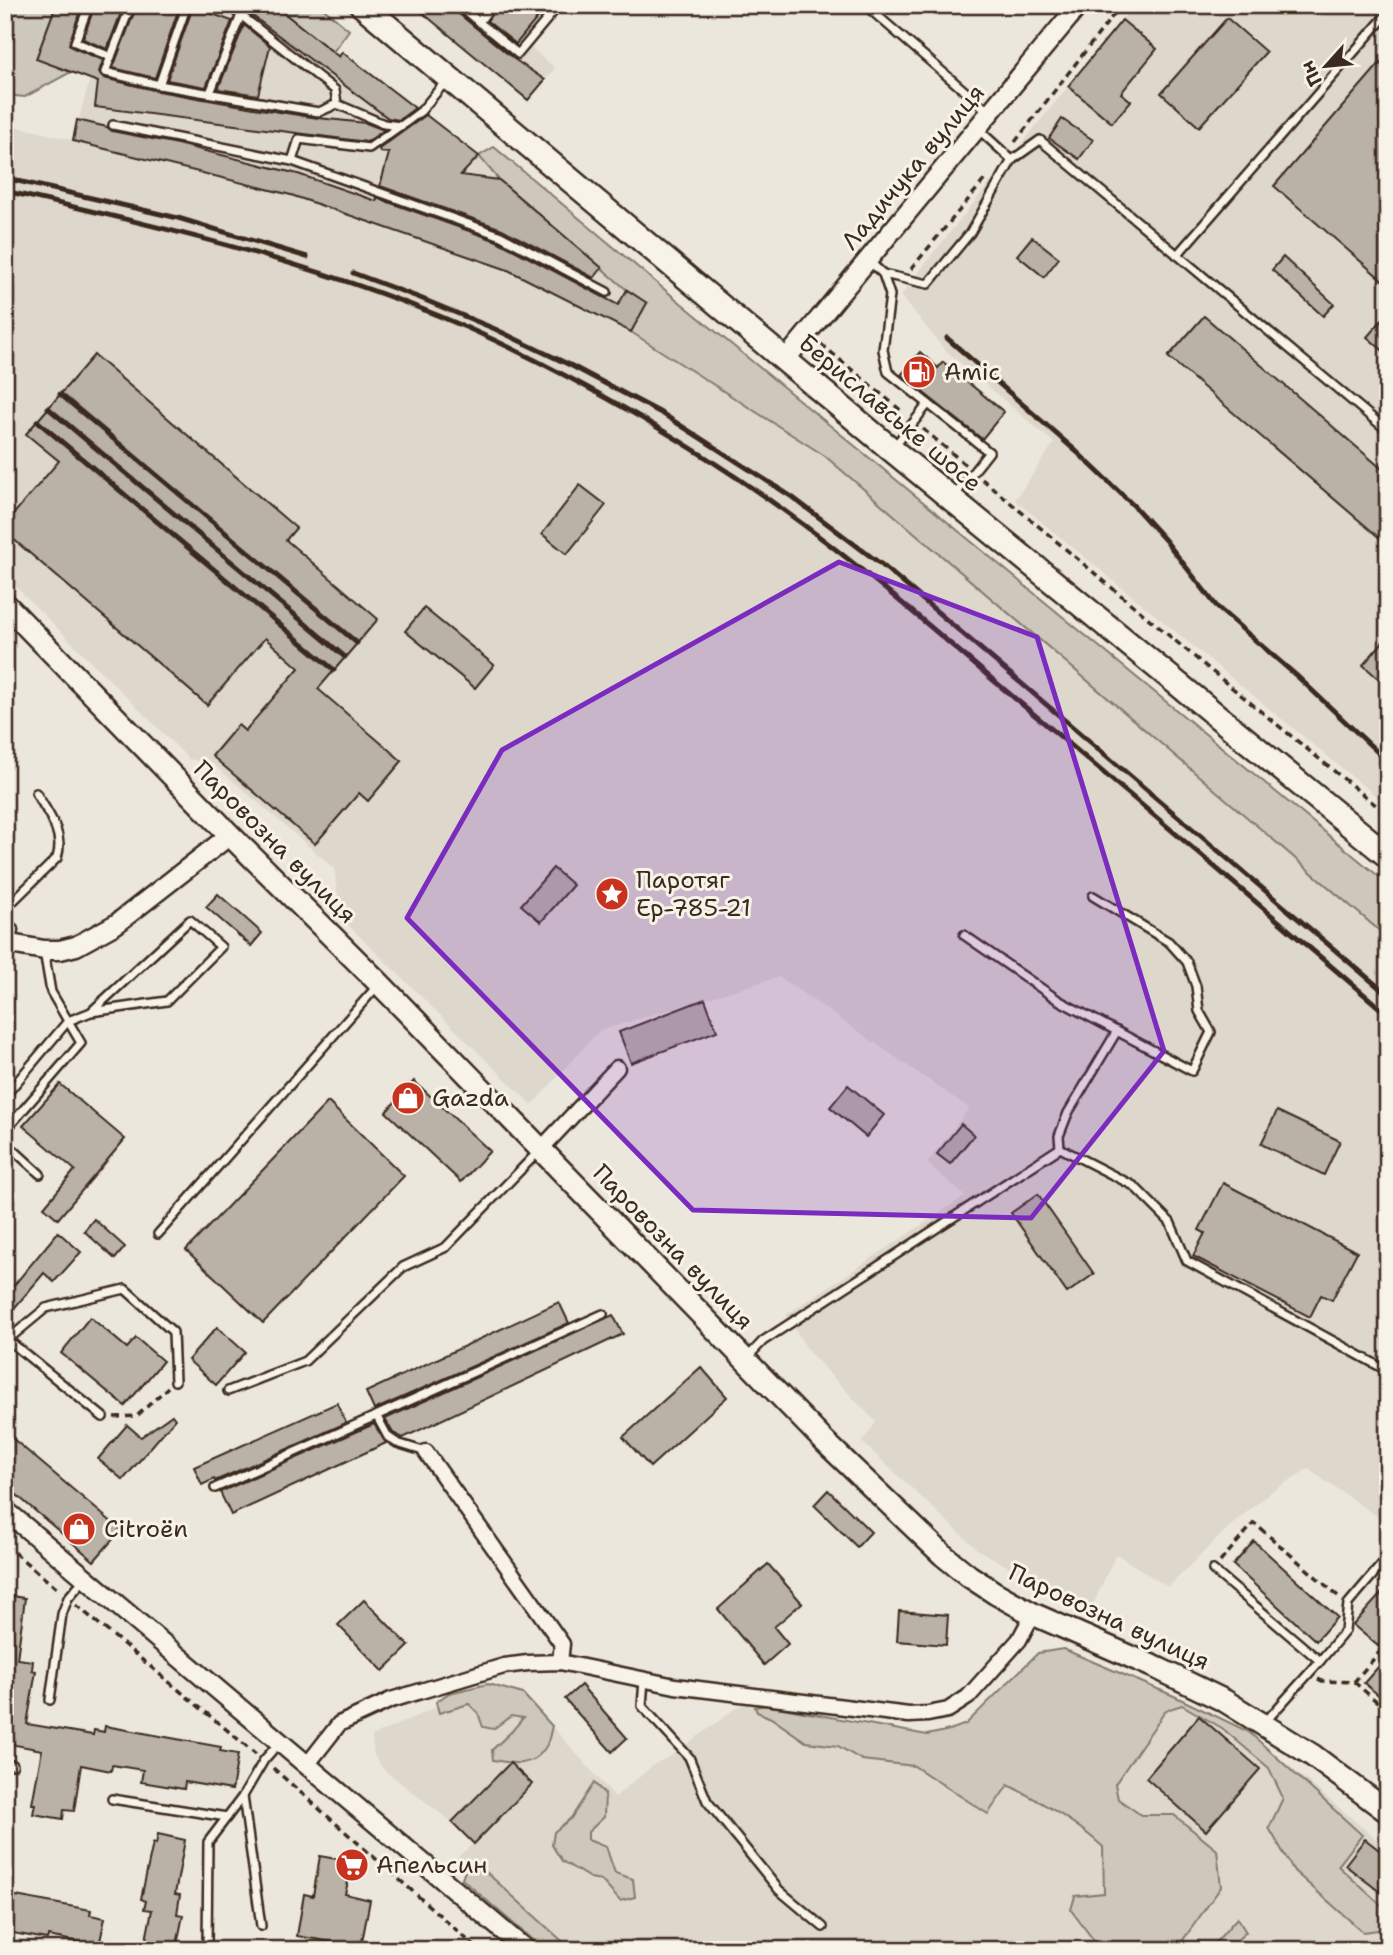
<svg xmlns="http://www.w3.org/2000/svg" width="1393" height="1955" font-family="'Shantell Sans',sans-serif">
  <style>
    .built { fill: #ddd7cc }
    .green { fill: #cec8bc; stroke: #84796d; stroke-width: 2 }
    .building { fill: #bab2a7; stroke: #3b2a1e; stroke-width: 2 }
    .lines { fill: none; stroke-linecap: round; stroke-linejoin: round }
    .service-casing { stroke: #3b2a1e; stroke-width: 12 }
    .minor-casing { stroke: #3b2a1e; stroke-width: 19 }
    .tertiary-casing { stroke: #3b2a1e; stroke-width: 23 }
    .secondary-casing { stroke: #3b2a1e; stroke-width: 26 }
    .primary-casing { stroke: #3b2a1e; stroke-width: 28 }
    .path { stroke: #3b2a1e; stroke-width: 3.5; stroke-dasharray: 7 5; stroke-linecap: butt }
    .service { stroke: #f7f3e8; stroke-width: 7 }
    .minor { stroke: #f7f3e8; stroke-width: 14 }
    .tertiary { stroke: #f7f3e8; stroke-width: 18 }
    .secondary { stroke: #f7f3e8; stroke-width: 21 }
    .primary { stroke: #f7f3e8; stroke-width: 23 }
    .rail { stroke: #3b2a1e; stroke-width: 5 }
    .marked { fill: #7b2cbf; fill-opacity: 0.2; stroke: #7b2cbf; stroke-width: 5; stroke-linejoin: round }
    .labels { text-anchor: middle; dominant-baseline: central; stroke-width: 6; stroke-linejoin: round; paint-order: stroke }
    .street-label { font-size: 24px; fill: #3b2a1e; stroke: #f7f3e8 }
    .poi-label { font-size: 24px; fill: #3b2a1e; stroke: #f7f3e8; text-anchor: start }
  </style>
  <rect width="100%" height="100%" fill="#ece7dc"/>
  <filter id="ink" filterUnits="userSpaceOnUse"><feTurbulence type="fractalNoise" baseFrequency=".0143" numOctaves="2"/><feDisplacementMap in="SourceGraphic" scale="14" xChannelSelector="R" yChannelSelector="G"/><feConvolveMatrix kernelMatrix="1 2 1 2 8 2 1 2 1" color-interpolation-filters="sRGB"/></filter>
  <g filter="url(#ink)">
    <!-- built -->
    <g class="built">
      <polygon points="56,5 274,5 339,56 425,115 479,156 499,180 627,290 646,303 631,333 825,456 1388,938 1388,1516 1384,1521 1308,1469 1272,1491 1228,1528 1168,1587 1116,1554 1090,1611 978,1550 862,1442 876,1422 809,1352 786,1315 965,1196 927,1163 969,1108 779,977 599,1031 532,1105 341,918 334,868 213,764 189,759 5,576 5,124 73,140 90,79 36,59"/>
      <polygon points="413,5 567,5 531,48 555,68 528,100"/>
      <polygon points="1134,5 1388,5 1388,806 1015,500 1054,443 944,349 901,296 930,257"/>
      <polygon points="488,1684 523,1694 615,1797 656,1763 671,1756 742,1704 914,1737 1034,1799 1082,1828 1174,1696 1249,1732 1388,1849 1388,1950 562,1950 455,1859 473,1844 452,1822 385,1771 374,1756 372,1736"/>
    </g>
    <!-- green -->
    <g class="green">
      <polygon points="5,5 56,5 36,59 71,72 25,97 5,95"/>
      <polygon points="274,5 319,5 349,30 333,52"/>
      <polygon points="494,147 653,280 1388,884 1388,938 825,456 631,332 646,303 627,290 499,180 479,156"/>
      <path d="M 1063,1649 L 1174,1696 L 1249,1732 L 1362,1835 L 1338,1866 L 1383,1907 L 1386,1929 L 1363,1932 L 1294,1871 L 1269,1828 L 1283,1798 L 1269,1768 L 1222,1728 L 1182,1705 L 1166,1710 L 1115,1784 L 1118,1799 L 1141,1815 L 1174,1815 L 1217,1850 L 1221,1887 L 1183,1940 L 1192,1950 L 1101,1950 L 1071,1910 L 1075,1896 L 1104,1893 L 1103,1847 C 1075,1821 1042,1802 1008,1785 L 988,1814 L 914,1766 L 862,1760 L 838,1746 L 806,1742 L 771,1718 L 757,1712 L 755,1707 L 766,1705 L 927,1735 L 950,1730 L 966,1724 L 1038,1653 Z"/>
      <path d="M 488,1684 L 523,1694 L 552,1726 C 550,1733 549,1743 545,1748 C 532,1768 513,1764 493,1760 L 492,1750 L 512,1731 L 523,1718 L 511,1716 L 493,1729 L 483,1727 L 478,1713 L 469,1704 L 439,1713 L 436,1702 L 449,1693 Z"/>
      <polygon points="594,1783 605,1794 604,1817 588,1832 588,1840 606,1847 615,1873 633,1879 635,1897 620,1901 601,1880 590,1878 562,1861 552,1845 554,1832 571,1818"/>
      <polygon points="466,1868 486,1872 572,1950 544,1950 462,1879"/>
      <polygon points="1237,1918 1246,1932 1226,1950 1209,1950"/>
    </g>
    <!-- building -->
    <g class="building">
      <polygon points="56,5 82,5 69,44 73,48 103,60 99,72 104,78 158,91 254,108 318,118 366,123 384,130 367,142 95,107 98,82 36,59"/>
      <polygon points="95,5 124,5 107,49 83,39"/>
      <polygon points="137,5 180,5 155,78 113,68"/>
      <polygon points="238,5 274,5 339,57 342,52 415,108 399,120 388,118"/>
      <polygon points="413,5 452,5 454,10 514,59 545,80 528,100"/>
      <polygon points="498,5 548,5 516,44 487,21"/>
      <polygon points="193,7 232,21 206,87 167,80"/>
      <polygon points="1227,18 1266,52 1199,127 1161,93"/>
      <polygon points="1122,20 1157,49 1121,93 1131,101 1112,123 1068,86"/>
      <polygon points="244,25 270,46 258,95 218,89"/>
      <polygon points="1388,54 1388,285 1274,186"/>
      <polygon points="426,115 479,156 461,175 499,180 602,268 594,278 502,229 380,186 389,153 380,152 379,149"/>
      <polygon points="1062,119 1093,140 1079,159 1049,138"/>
      <polygon points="77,120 107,127 112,131 173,143 298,174 376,201 377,198 497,241 618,305 627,290 647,303 631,332 508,270 291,195 73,141"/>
      <polygon points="1032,237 1059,258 1044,277 1017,255"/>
      <polygon points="1283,257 1334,304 1323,316 1272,270"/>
      <polygon points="1388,313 1388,355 1367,337"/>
      <polygon points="1204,316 1388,474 1388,545 1168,357"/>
      <polygon points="920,352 938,368 943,362 1004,412 982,439 901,375"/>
      <polygon points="94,355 296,528 286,540 378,619 318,689 402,761 368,801 359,793 315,844 212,756 238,725 245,731 299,668 265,638 207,705 5,532 5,524 59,461 26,434"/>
      <polygon points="580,485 606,505 567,554 542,534"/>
      <polygon points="424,608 494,665 475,688 405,631"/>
      <polygon points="1388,636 1388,687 1363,665"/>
      <polygon points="553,868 573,885 541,922 521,905"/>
      <polygon points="218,894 262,933 251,946 206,907"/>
      <polygon points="705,999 717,1031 631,1063 619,1032"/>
      <polygon points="414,1081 490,1151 461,1182 386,1112"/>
      <polygon points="60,1084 125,1139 58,1219 44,1207 75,1170 23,1126"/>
      <polygon points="848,1085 884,1115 866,1137 830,1107"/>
      <polygon points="328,1102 404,1176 263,1323 186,1250"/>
      <polygon points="1277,1111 1340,1141 1324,1175 1261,1144"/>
      <polygon points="961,1124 974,1135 950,1164 937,1154"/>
      <polygon points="1223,1183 1357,1252 1332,1300 1321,1295 1310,1317 1193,1256 1205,1233 1199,1230"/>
      <polygon points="1038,1194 1094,1274 1067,1293 1011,1213"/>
      <polygon points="94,1219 125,1247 115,1259 84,1231"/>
      <polygon points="58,1232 81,1252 54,1282 44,1273 5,1319 5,1296"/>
      <polygon points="559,1302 569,1323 374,1410 366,1392"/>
      <polygon points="613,1315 623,1334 403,1438 393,1433 385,1419"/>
      <polygon points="90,1317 127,1348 136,1338 163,1361 125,1406 61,1353"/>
      <polygon points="217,1327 245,1352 216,1385 188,1360"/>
      <polygon points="701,1367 727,1397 650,1467 623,1437"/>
      <polygon points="337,1403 346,1423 215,1481 214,1479 202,1485 194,1467"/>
      <polygon points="172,1415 175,1419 123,1480 98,1459 127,1425 141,1437"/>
      <polygon points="374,1424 386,1443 231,1515 220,1492"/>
      <polygon points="5,1432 121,1530 94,1561 5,1485"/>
      <polygon points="828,1490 871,1532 857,1547 814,1505"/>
      <polygon points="1254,1541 1337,1617 1316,1641 1233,1565"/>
      <polygon points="768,1564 802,1603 774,1627 788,1644 764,1665 718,1609"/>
      <polygon points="1388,1586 1388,1635 1378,1646 1353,1625"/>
      <polygon points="5,1595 25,1598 17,1659 33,1661 32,1670 36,1671 27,1724 93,1735 94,1730 104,1732 105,1726 221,1747 220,1751 238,1754 232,1790 185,1782 184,1789 141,1782 143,1770 112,1765 111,1771 81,1765 74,1811 64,1810 63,1819 33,1814 35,1804 32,1804 42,1750 5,1743"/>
      <polygon points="364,1600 409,1646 383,1671 338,1625"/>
      <polygon points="899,1611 948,1615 946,1645 897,1641"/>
      <polygon points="1388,1656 1388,1703 1364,1683"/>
      <polygon points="581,1685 627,1738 612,1752 565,1699"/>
      <polygon points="1199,1716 1260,1769 1206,1831 1146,1778"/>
      <polygon points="510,1763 532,1784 474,1844 452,1822"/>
      <polygon points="158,1834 185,1840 175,1894 180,1895 177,1914 183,1915 176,1950 144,1950 152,1910 144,1909 146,1901 141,1899 153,1843 156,1844"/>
      <polygon points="1365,1839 1388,1857 1388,1898 1345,1865"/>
      <polygon points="320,1856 353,1862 345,1894 370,1900 361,1947 297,1936 304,1894 313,1896"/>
      <polygon points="5,1894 91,1910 90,1915 105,1918 99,1946 48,1936 47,1939 7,1932 9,1924 5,1924"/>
    </g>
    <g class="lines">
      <defs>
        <g id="service">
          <polyline points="89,5 75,42 111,57"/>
          <polyline points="131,5 105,72 159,85 319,112 337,104"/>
          <polyline points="228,5 335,90 337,104 384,124 401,126 421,111 446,81"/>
          <polyline points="458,5 518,54 559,5"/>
          <polyline points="865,5 989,112"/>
          <polyline points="479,22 492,5"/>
          <polyline points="159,85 187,5"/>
          <polyline points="210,93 241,15"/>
          <polyline points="113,125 292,161 499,235 607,292"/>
          <polyline points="1012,160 1040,140 1388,431"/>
          <polyline points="292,161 299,139 369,148 400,126"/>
          <polyline points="1177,255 1388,13"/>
          <polyline points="869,261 883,274 890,295 883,350 888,372 989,452 955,495"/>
          <polyline points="883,274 928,284 970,233 1012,160 977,128"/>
          <polyline points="894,447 928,404"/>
          <path d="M 5,909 L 57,858 C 65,834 48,813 36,793"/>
          <polyline points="964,935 1058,1000 1192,1071 1211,1032 1199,1011 1196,986 1187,962 1169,942 1093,896"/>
          <polyline points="5,1096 68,1021 91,1012 167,1001 221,947 190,920 91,1012"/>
          <polyline points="5,1131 81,1043 51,992 44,951"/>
          <polyline points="5,1142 40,1174"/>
          <polyline points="1060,1148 1134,1186 1170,1222 1187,1261 1388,1371"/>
          <polyline points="158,1234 379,984"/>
          <polyline points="8,1340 103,1417"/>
          <polyline points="5,1342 46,1308 125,1289 173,1332 175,1381"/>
          <polyline points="746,1359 763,1341 1060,1148 1059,1136 1068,1113 1117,1031"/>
          <polyline points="228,1391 305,1361 403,1267 446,1247 538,1152"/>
          <polyline points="377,1417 388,1437 397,1443 426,1452"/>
          <polyline points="215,1488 603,1314"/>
          <polyline points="1213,1570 1320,1661 1266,1721"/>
          <polyline points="1320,1661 1345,1631 1348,1604 1388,1557"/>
          <polyline points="644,1680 642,1706 689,1757 707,1801 779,1890 823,1927"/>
          <polyline points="50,1700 62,1614 68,1598 85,1578"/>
          <polyline points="5,1764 13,1765"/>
          <polyline points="243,1796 261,1926"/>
          <polyline points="112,1799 227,1817"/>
          <polyline points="207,1950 208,1842 243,1796 264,1760 279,1743"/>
        </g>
        <g id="minor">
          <polyline points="5,925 10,930 8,943"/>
          <polyline points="541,1149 617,1068"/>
          <polyline points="426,1452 562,1644 560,1662"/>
          <polyline points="307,1765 339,1724 391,1700 504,1666 528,1663 560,1662 675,1686 909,1715 928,1714 948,1710 968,1697 1019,1640 1033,1614"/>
        </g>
        <g id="tertiary">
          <polyline points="785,360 1079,5"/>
          <polyline points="5,943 44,950 60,950 76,946 116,924 230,835"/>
          <polyline points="5,1510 526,1950"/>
        </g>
        <polyline id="secondary" points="5,604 230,835 379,983 825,1442 943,1555 969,1576 995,1593 1033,1614 1159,1669 1225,1701 1312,1755 1388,1812"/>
        <polyline id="primary" points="362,5 892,450 1388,856"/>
      </defs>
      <!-- service casing -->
      <use href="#service" class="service-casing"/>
      <!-- minor casing -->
      <use href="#minor" class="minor-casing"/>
      <!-- tertiary casing -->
      <use href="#tertiary" class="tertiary-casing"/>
      <!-- secondary casing -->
      <use href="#secondary" class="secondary-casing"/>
      <!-- primary casing -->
      <use href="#primary" class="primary-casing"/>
      <!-- path -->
      <g class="path">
        <polyline points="1015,142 1121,5"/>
        <polyline points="911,269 986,178"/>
        <polyline points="821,344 904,413"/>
        <polyline points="923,429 966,465"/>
        <polyline points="982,479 1209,669 1388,815"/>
        <polyline points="114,1417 137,1416 168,1387"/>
        <polyline points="5,1545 60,1591"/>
        <polyline points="1220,1562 1254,1523 1338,1596"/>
        <polyline points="76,1605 256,1754"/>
        <polyline points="1318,1679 1322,1681 1354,1682 1388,1642"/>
        <polyline points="1354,1682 1388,1711"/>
        <polyline points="273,1768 479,1950"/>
      </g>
      <!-- service -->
      <use href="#service" class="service"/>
      <!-- minor -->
      <use href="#minor" class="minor"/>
      <!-- tertiary -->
      <use href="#tertiary" class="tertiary"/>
      <!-- secondary -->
      <use href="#secondary" class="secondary"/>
      <!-- primary -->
      <use href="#primary" class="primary"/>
      <!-- rail -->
      <g class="rail">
        <polyline points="5,178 178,218 307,257"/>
        <path d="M 5,191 C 170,229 337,267 492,339 C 593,387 691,444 782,509 C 867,570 945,640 1024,706 C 1146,808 1267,911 1388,1015"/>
        <polyline points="353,273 420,298 495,329 572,366 663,414 792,497 882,565 1388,995"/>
        <polyline points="947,338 1077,452 1134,506 1165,540 1218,608 1298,677 1388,762"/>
        <polyline points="60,394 357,643"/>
        <polyline points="48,408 345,657"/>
        <polyline points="37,421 334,670"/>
      </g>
    </g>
  </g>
  <!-- marked area -->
  <path class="marked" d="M 839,562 L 1037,637 L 1164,1051 L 1031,1218 L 693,1210 L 407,918 L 502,750 Z"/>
  <!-- icons -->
  <defs>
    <symbol id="fuel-disc" viewBox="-11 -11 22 22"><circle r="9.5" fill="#c8321e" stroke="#f7f3e8"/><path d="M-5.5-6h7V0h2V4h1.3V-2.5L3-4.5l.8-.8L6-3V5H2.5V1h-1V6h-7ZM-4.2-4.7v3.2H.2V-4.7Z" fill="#fff"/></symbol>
    <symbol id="sight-disc" viewBox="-11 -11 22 22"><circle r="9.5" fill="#c8321e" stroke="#f7f3e8"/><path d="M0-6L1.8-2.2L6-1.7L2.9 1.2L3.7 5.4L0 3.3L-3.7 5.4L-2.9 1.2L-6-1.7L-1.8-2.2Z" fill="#fff"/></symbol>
    <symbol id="shop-disc" viewBox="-11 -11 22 22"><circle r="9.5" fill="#c8321e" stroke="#f7f3e8"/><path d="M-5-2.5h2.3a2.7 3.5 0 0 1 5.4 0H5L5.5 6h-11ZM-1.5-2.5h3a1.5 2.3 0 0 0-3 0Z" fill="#fff"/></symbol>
    <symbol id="supermarket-disc" viewBox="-11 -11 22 22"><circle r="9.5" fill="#c8321e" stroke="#f7f3e8"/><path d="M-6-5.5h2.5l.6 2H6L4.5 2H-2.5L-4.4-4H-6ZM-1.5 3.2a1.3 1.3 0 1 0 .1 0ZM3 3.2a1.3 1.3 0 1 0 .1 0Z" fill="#fff"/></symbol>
  </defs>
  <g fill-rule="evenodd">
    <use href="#fuel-disc" x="900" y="353" width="38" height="38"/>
    <use href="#sight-disc" x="593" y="875" width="38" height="38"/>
    <use href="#shop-disc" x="389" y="1079" width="38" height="38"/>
    <use href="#shop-disc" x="60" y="1510" width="38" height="38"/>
    <use href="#supermarket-disc" x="333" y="1846" width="38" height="38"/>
  </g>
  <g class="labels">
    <!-- street labels -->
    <g class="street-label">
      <text transform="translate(913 167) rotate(-50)">Ладичука вулиця</text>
      <text transform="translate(890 413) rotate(40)">Бериславське шосе</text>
      <text transform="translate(275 842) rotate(45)">Паровозна вулиця</text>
      <text transform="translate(673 1247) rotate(46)">Паровозна вулиця</text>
      <text transform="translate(1109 1617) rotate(25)">Паровозна вулиця</text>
    </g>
    <!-- poi labels -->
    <g class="poi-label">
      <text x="944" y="372">Amic</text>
      <text x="636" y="880">Паротяг<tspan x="636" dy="28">Ер-785-21</tspan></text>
      <text x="432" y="1098">Gazda</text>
      <text x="104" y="1529">Citroën</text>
      <text x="376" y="1865">Апельсин</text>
    </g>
  </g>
  <!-- margin -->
  <rect width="1393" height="1955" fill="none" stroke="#f7f3e8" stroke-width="28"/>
  <rect x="14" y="14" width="1365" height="1927" fill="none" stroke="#3b2a1e" stroke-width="2.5" filter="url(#ink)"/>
  <!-- north arrow -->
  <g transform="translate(1326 66) rotate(243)" stroke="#f7f3e8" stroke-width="5" paint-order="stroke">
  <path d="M0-5L12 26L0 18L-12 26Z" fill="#3b2a1e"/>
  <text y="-10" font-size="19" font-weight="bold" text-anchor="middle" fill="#3b2a1e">Пн</text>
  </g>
</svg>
